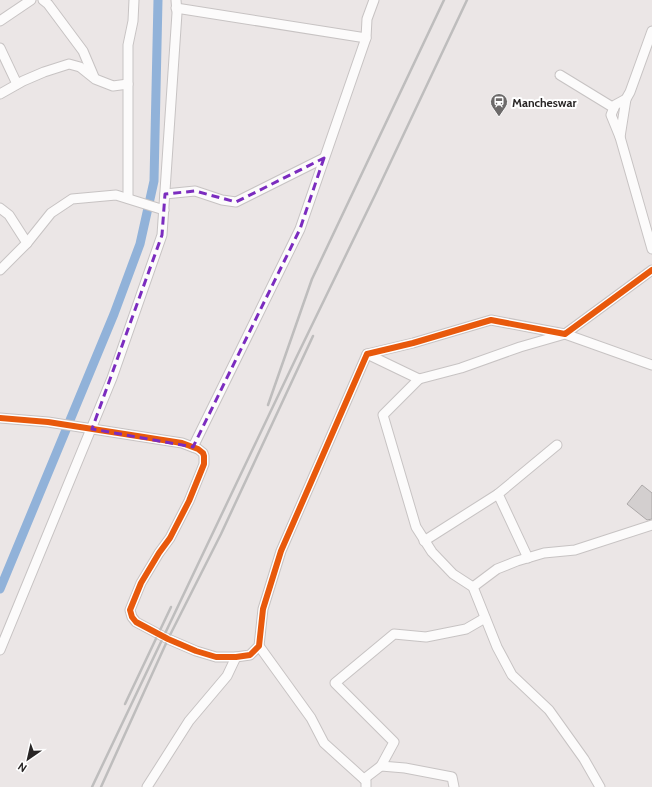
<svg xmlns="http://www.w3.org/2000/svg" width="652" height="787" font-family="Cabin,sans-serif">
  <style>
    .lines { fill: none; stroke-linecap: round; stroke-linejoin: round }
    .canal { stroke: #91b2d9; stroke-width: 9 }
    .building { fill: #d3cfcf; stroke: #aca8a8 }
    .minor-casing { stroke: #c7c3c3; stroke-width: 11 }
    .minor { stroke: #fcfbfb; stroke-width: 9 }
    .rail { stroke: #bebdbd; stroke-width: 2.5 }
    .cycleway-casing { stroke: #fff; stroke-width: 8 }
    .cycleway { stroke: #e8590c; stroke-width: 6 }
    .marked { fill: none; stroke: #7b2cbf; stroke-width: 3; stroke-dasharray: 8 5; stroke-linejoin: round }
    .labels { text-anchor: middle; dominant-baseline: central; stroke-width: 4; stroke-linejoin: round; paint-order: stroke }
    .poi-label { font-size: 12px; font-weight: bold; fill: #282525; stroke: #fff; text-anchor: start }
  </style>
  <rect width="100%" height="100%" fill="#ebe6e6"/>
  <g class="lines">
    <!-- canal -->
    <polyline class="canal" points="0,589 114,314 140,244 154,181 158,0"/>
  </g>
  <!-- building -->
  <polygon class="building" points="642,485 652,493 652,519 647,520 627,504"/>
  <g class="lines">
    <defs>
      <g id="minor">
        <polyline points="43,0 48,4 83,51 94,77"/>
        <polyline points="176,8 366,38"/>
        <polyline points="0,21 31,0"/>
        <polyline points="652,31 630,92 626,99 615,105 611,115 620,137 652,249"/>
        <polyline points="0,48 17,84"/>
        <polyline points="560,75 614,108"/>
        <polyline points="0,94 23,81 44,72 69,64 80,67 95,79 113,86 128,84"/>
        <polyline points="620,137 626,99"/>
        <polyline points="165,194 195,191 222,200 236,202 324,158"/>
        <polyline points="128,198 128,45 133,21 134,0"/>
        <polyline points="0,208 9,215 27,243"/>
        <polyline points="0,270 27,243 51,213 72,199 116,195 164,210"/>
        <polyline points="367,354 419,379 383,415 416,527 432,552 453,574 473,587 497,647 512,675 549,710 584,759 600,787"/>
        <polyline points="419,379 461,368 520,347 565,334 652,365"/>
        <polyline points="0,418 48,422 182,443 198,449 203,453 204,456 204,464 189,501 170,538 159,553 141,583 130,610 132,617 136,622 168,639 196,651 216,657 236,657 250,655 259,646 263,609 281,551 367,354 413,343 491,320 565,334 652,270"/>
        <polyline points="193,447 300,229 366,38 367,19 374,0"/>
        <polyline points="424,541 498,494"/>
        <polyline points="528,558 498,494 557,445"/>
        <polyline points="473,587 497,569 517,561 544,553 575,550 652,525"/>
        <polyline points="259,646 311,718 324,743 366,781 366,787"/>
        <polyline points="0,650 112,378 162,235 177,13 176,0"/>
        <polyline points="381,766 394,742 335,683 394,634 426,637 466,629 485,618"/>
        <polyline points="364,779 381,766 405,768 452,777 454,787"/>
        <polyline points="147,787 189,721 227,676 236,657"/>
      </g>
    </defs>
    <!-- minor casing -->
    <use href="#minor" class="minor-casing"/>
    <!-- minor -->
    <use href="#minor" class="minor"/>
    <!-- rail -->
    <g class="rail">
      <polyline points="268,405 312,279 444,0"/>
      <polyline points="125,704 171,607"/>
      <polyline points="92,787 297,356 376,193 467,0"/>
      <polyline points="101,787 168,639 221,534 313,336"/>
    </g>
    <defs>
      <polyline id="cycleway" points="0,418 48,422 182,443 198,449 203,453 204,456 204,464 189,501 170,538 159,553 141,583 130,610 132,617 136,622 168,639 196,651 216,657 236,657 250,655 259,646 263,609 281,551 367,354 413,343 491,320 565,334 652,270"/>
    </defs>
    <!-- cycleway casing -->
    <use href="#cycleway" class="cycleway-casing"/>
    <!-- cycleway -->
    <use href="#cycleway" class="cycleway"/>
  </g>
  <!-- marked area -->
  <path class="marked" d="M 324,158 L 300,229 L 193,447 L 92,429 L 162,235 L 165,194 L 195,191 L 236,202 Z"/>
  <!-- icons -->
  <defs>
    <symbol id="station-pin" viewBox="-11 -11 22 30"><path d="M0 17L-7.5 6A9.5 9.5 0 1 1 7.5 6Z" fill="#6c6969" stroke="#fff"/><path d="M-3-6H3Q5-6 5-4V2Q5 4 3 4L4.5 6H3L1.5 4h-3L-3 6H-4.5L-3 4Q-5 4-5 2V-4Q-5-6-3-6ZM-3.5-4v3h7v-3ZM-3.5 1v1.5H-2V1ZM2 1v1.5H3.5V1Z" fill="#fff"/></symbol>
  </defs>
  <g fill-rule="evenodd">
    <use href="#station-pin" x="489" y="92" width="20" height="27"/>
  </g>
  <g class="labels">
    <!-- poi labels -->
    <g class="poi-label">
      <text x="512" y="102">Mancheswar</text>
    </g>
  </g>
  <!-- north arrow -->
  <g transform="translate(28 759) rotate(214)" stroke="#ffffff" stroke-width="3" paint-order="stroke">
  <path d="M0-3L7 15L0 10L-7 15Z" fill="#282525"/>
  <text y="-6" font-size="11" font-weight="bold" text-anchor="middle" fill="#282525">N</text>
  </g>
</svg>
